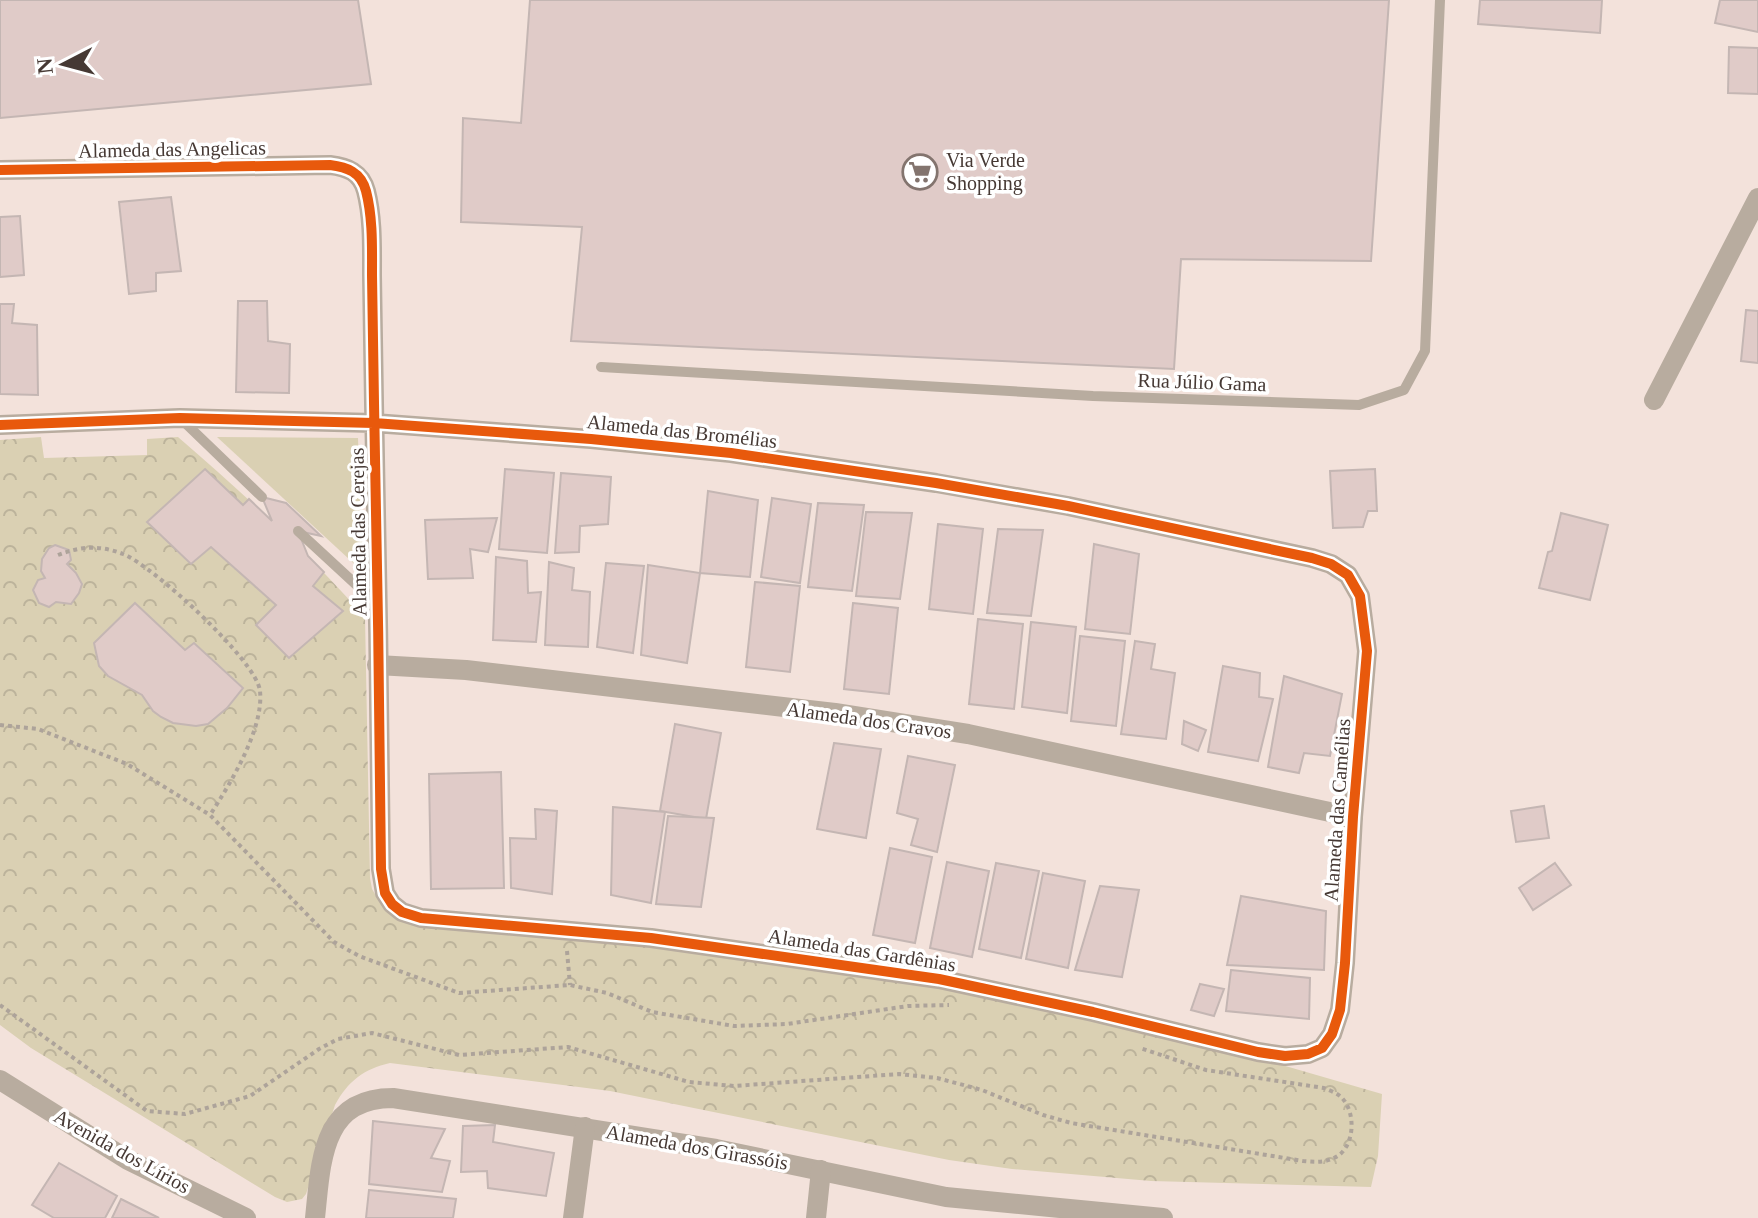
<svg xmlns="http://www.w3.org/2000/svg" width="1758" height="1218" font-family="'Times New Roman',serif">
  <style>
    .grass { fill: #dad0b3 }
    .forest { fill: url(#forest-crowns) }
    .building { fill: #e0cbc8; stroke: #c4b6b3; stroke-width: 2 }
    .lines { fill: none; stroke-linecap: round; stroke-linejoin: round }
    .path { stroke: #ada39a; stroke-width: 4; stroke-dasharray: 4 4; stroke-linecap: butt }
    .service { stroke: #b8ac9f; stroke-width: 10 }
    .minor { stroke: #b8ac9f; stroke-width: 20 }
    .cycleway-casing { stroke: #fff; stroke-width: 15 }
    .cycleway { stroke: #e8590c; stroke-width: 10 }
    .labels { text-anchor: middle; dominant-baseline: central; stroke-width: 7; stroke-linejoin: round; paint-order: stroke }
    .street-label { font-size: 20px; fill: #463934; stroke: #fff }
    .poi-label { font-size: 20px; fill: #463934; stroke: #fff; text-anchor: start }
  </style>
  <defs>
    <pattern id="forest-crowns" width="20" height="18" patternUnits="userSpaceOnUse" patternTransform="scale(2)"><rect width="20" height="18" fill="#dad0b3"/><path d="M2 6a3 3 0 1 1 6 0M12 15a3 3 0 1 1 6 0" fill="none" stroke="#bcb39b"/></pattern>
  </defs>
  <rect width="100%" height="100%" fill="#f3e2db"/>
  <!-- grass -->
  <polygon class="grass" points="217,437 358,438 363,572"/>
  <!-- forest -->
  <path class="forest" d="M 41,437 L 44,458 L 147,455 L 147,439 L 178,437 C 244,494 307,552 365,617 L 370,878 L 372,889 L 384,909 L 648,944 L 980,994 L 1282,1065 L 1382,1094 L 1378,1156 L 1371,1187 L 1151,1181 L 1012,1169 L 949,1160 L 610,1091 L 390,1063 C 364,1069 348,1081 335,1105 L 306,1194 L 302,1199 L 287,1202 L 275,1197 L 31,1048 L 0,1025 L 0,440 Z"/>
  <!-- building -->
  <g class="building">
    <polygon points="0,0 358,0 371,84 0,118"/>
    <polygon points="530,0 1389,0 1371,261 1181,259 1174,369 571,341 582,227 461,222 463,118 521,123"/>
    <polygon points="1480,0 1602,0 1600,33 1478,24"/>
    <polygon points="1720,0 1758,0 1758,32 1715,23"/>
    <polygon points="1729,47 1758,48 1758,94 1728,93"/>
    <polygon points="171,197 181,271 156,273 156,291 129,294 119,202"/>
    <polygon points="20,216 24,275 0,277 0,217"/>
    <polygon points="238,301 267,301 268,341 290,344 289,393 236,392"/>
    <polygon points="0,304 14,304 12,323 37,325 38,395 0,394"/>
    <polygon points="1746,310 1758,311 1758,363 1741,361"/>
    <polygon points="205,469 243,505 249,499 272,521 262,497 286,503 321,536 298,531 308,556 324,572 313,586 343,611 289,658 256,625 276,605 211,547 191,564 147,522"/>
    <polygon points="505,469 554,473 547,553 499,549"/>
    <polygon points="1375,469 1377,511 1368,511 1363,527 1333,528 1330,471"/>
    <polygon points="561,473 611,477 608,524 580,526 579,552 555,553"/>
    <polygon points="708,491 758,500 750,577 700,573"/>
    <polygon points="772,498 811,504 800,583 761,577"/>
    <polygon points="818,503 864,505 852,591 808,587"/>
    <polygon points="866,512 912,513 900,599 856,596"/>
    <polygon points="1561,513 1608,525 1590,600 1539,588 1548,552 1552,551"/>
    <polygon points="497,518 488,552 470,549 473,578 428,579 425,520"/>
    <polygon points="938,524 983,529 973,614 929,609"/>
    <polygon points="998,529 1043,530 1031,616 987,613"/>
    <polygon points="1094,544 1139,554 1130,634 1085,629"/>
    <polygon points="55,545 69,550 71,560 67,564 76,573 82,584 79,593 71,604 56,602 49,607 39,603 33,590 38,580 45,578 41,571 42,559 49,548"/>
    <polygon points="496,557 527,561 528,593 541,592 536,642 493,640"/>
    <polygon points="549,562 574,568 572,590 590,592 588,647 545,645"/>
    <polygon points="606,563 644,566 633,653 597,647"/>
    <polygon points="648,565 700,573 687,663 641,655"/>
    <polygon points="755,582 800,586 790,672 746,667"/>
    <polygon points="135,603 185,650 194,643 243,688 227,708 208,724 196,726 173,723 161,717 153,711 142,695 108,676 99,666 94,643"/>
    <polygon points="853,603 898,608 889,694 844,689"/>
    <polygon points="978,619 1023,624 1014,709 969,704"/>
    <polygon points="1031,622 1076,627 1067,713 1022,707"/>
    <polygon points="1080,636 1125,641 1116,726 1071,721"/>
    <polygon points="1135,641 1155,644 1151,669 1175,673 1166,739 1121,734"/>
    <polygon points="1223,666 1260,673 1259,697 1273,699 1258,761 1208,752"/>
    <polygon points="1284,676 1342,694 1330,756 1304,753 1299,773 1268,767"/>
    <polygon points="1184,721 1206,730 1198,751 1182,744"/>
    <polygon points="675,724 721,733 706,819 660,811"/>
    <polygon points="834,743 881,749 866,838 817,829"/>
    <polygon points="908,756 955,765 937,852 911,845 918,819 897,813"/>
    <polygon points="501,772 504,888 431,889 429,774"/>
    <polygon points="1544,806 1549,838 1516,842 1511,811"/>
    <polygon points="613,807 665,812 651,903 611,895"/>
    <polygon points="535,809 557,811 552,894 511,888 510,838 536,839"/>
    <polygon points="668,816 714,818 701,907 656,904"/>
    <polygon points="890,848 932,857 915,943 873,935"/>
    <polygon points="947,862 989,871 972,957 930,948"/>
    <polygon points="996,863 1039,871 1021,958 979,949"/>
    <polygon points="1555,863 1571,885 1533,910 1519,888"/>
    <polygon points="1043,873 1085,881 1068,968 1026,959"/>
    <polygon points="1100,886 1139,890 1122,977 1075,970"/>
    <polygon points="1241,896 1326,911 1324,970 1227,965"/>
    <polygon points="1231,970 1310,978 1309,1019 1226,1011"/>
    <polygon points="1200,984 1224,989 1214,1016 1191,1010"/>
    <polygon points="373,1121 445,1129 431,1158 450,1161 442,1192 369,1184"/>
    <polygon points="495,1125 493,1142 554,1153 546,1196 488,1188 487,1171 461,1172 463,1126"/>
    <polygon points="59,1163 117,1196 105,1218 54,1218 32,1205"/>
    <polygon points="369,1190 456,1199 453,1218 366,1218"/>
    <polygon points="121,1199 159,1218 112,1218"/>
  </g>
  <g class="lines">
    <!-- path -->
    <g class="path">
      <path d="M 58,555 C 81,546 100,545 123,554 C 152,565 257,661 260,691 C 264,729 230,784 210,815"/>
      <polyline points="0,725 38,729 127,764 210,815 334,942 359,956 459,993 570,985 607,993 652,1012 734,1026 787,1024 908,1006 949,1005"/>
      <polyline points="567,951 570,985"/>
      <path d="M 0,1005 L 147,1111 L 185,1114 L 250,1096 L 319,1049 L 338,1039 L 372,1033 L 459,1055 L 568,1047 L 689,1082 L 734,1086 L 899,1074 L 937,1078 L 982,1090 L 1043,1115 L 1071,1123 L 1303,1161 C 1314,1162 1324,1163 1334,1158 C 1355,1149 1357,1112 1341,1097 C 1337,1093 1329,1090 1324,1088 L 1206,1070 L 1140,1048"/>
    </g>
    <!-- service -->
    <g class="service">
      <polyline points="601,367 1093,396 1359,405 1404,390 1425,351 1440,0"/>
      <polyline points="180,418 262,497"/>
      <polyline points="298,531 376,603"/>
    </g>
    <!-- minor -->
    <g class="minor">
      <path d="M 0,170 L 330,165 C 347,167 361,172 366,191 C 373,218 372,248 372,275 C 373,318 373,360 374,403 C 377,558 380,714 381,869 L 385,893 L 392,904 L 402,912 L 421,918 L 651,938 L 939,979 L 1093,1012 L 1258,1052 L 1285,1056 L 1308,1054 L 1322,1048 L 1332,1034 L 1340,1010 L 1345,963 L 1353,817 L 1367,651 L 1360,596 L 1348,575 L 1331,564 L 1312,558 L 1068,506 L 936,483 L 731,453 L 591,439 L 374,423 L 180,418 L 0,425"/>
      <polyline points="1654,400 1758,198"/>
      <polyline points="377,665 466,670 835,713 968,734 1353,817"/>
      <polyline points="0,1080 128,1160 246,1218"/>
      <path d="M 315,1218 C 321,1162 321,1098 393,1098 L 716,1149 L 946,1197 L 1163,1218"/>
      <polyline points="573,1218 585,1127"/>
      <polyline points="816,1218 821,1170"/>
    </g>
    <defs>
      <path id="cycleway" d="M 0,170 L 330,165 C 347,167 361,172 366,191 C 373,218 372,248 372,275 C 373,318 373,360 374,403 C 377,558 380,714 381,869 L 385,893 L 392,904 L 402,912 L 421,918 L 651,938 L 939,979 L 1093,1012 L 1258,1052 L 1285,1056 L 1308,1054 L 1322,1048 L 1332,1034 L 1340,1010 L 1345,963 L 1353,817 L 1367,651 L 1360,596 L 1348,575 L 1331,564 L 1312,558 L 1068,506 L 936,483 L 731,453 L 591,439 L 374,423 L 180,418 L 0,425"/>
    </defs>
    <!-- cycleway casing -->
    <use href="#cycleway" class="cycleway-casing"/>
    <!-- cycleway -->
    <use href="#cycleway" class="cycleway"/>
  </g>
  <!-- icons -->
  <defs>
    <symbol id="supermarket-ring" viewBox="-11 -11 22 22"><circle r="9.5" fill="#fff" stroke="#83746e" stroke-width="1.5"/><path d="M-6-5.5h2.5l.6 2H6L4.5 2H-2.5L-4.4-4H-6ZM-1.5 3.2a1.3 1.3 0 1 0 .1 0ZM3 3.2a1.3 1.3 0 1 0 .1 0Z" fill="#83746e"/></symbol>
  </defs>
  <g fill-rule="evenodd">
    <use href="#supermarket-ring" x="900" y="152" width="40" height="40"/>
  </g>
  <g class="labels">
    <!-- street labels -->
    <g class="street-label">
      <text transform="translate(172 149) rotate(-1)">Alameda das Angelicas</text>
      <text transform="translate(1202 382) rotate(2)">Rua Júlio Gama</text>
      <text transform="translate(682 431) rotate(6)">Alameda das Bromélias</text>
      <text transform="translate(358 532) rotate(-91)">Alameda das Cerejas</text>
      <text transform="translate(869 720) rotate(8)">Alameda dos Cravos</text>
      <text transform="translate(1337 810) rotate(-86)">Alameda das Camélias</text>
      <text transform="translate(862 950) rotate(9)">Alameda das Gardênias</text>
      <text transform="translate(697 1147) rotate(10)">Alameda dos Girassóis</text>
      <text transform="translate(122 1151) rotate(29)">Avenida dos Lírios</text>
    </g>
    <!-- poi labels -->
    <g class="poi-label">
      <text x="946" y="160">Via Verde<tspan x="946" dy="23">Shopping</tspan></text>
    </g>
  </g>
  <!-- north arrow -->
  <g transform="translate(64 64) rotate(264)" stroke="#ffffff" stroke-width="6" paint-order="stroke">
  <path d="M0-6L14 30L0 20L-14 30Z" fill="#463934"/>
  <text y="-12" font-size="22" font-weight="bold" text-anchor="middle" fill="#463934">N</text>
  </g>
</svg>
